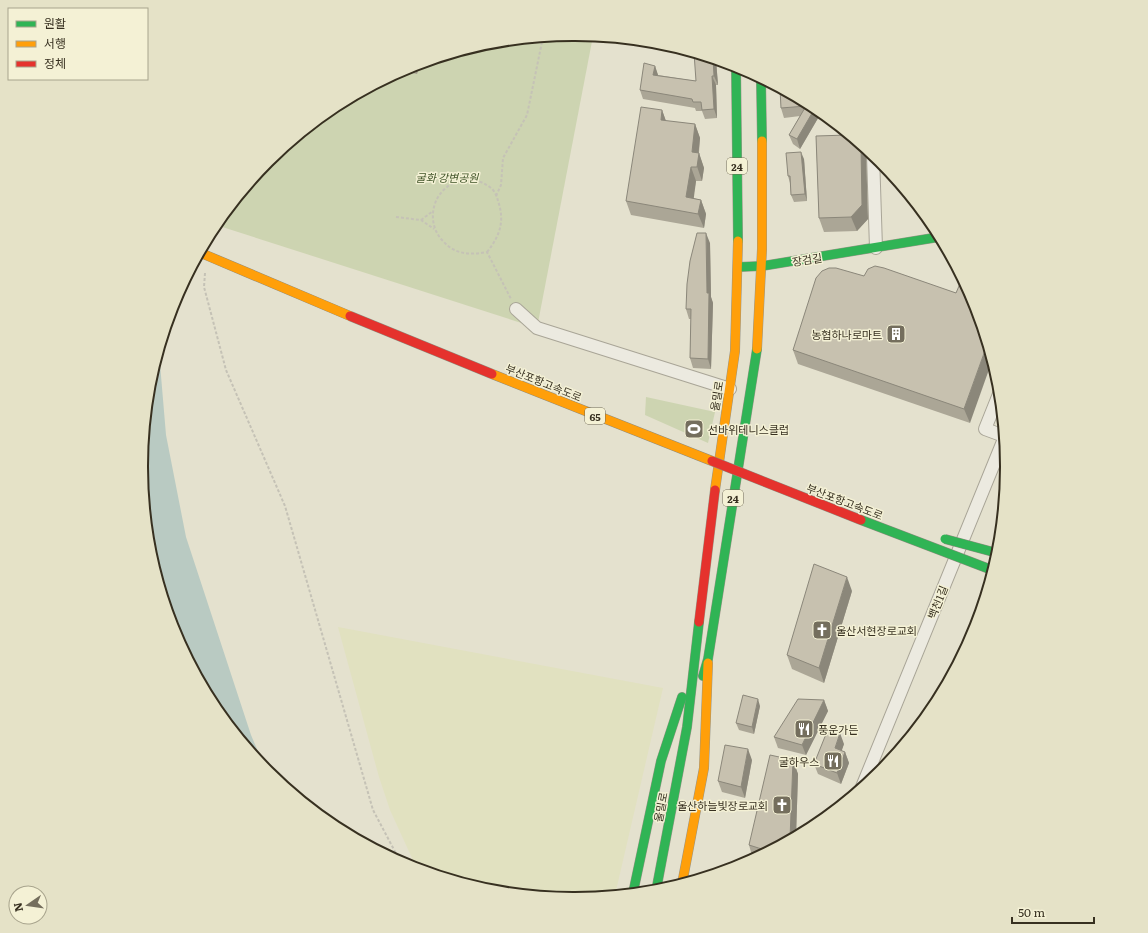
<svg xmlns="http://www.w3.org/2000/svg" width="1148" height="933" font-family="Literata,'Noto Sans KR',serif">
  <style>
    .farmland { fill: #e1e1c0 }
    .green { fill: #cdd4b1 }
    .water { fill: #b9cac2 }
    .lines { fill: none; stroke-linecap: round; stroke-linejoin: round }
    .street-casing { stroke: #a9a597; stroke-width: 14 }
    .fast-casing { stroke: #999587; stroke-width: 10 }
    .slow-casing { stroke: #999587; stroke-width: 10 }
    .jam-casing { stroke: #999587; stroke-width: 10 }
    .path { stroke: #c5c2b6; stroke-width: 2; stroke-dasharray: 3 2; stroke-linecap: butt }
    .street { stroke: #eceae0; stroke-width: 12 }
    .fast { stroke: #30b455; stroke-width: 9 }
    .slow { stroke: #ff9f0a; stroke-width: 9 }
    .jam { stroke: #e5322d; stroke-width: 9 }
    .fast-bridge-casing { stroke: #8e8b7e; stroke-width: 10; stroke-linecap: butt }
    .slow-bridge-casing { stroke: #8e8b7e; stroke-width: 10; stroke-linecap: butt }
    .jam-bridge-casing { stroke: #8e8b7e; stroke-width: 10; stroke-linecap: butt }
    .fast-bridge { stroke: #30b455; stroke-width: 9 }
    .slow-bridge { stroke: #ff9f0a; stroke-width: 9 }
    .jam-bridge { stroke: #e5322d; stroke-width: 9 }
    .wall { fill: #aba696 }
    .shaded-wall { fill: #8b877a }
    .building { fill: #c7c1af; stroke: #8b877a }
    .labels { text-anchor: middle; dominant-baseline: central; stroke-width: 3; stroke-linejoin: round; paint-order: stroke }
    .shield { fill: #f4f1d5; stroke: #706a56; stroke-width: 1 }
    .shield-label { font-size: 10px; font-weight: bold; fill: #373020 }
    .park-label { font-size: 11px; font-style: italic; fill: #3f5327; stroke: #f4f1d5 }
    .street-label { font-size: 11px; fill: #373020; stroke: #f4f1d5 }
    .poi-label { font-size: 11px; fill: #373020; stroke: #f4f1d5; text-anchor: end }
    .rim { fill: none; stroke: #373020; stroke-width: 2 }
  </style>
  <rect width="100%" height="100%" fill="#e4e1ce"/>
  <!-- farmland -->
  <polygon class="farmland" points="338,627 663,688 615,895 574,899 489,891 417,869 390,810 379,777"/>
  <!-- green -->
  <g class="green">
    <polygon points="574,34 593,36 537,328 216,225 268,161 334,107 409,67 490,42"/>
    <polygon points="646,397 715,412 708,443 645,415"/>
  </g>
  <!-- water -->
  <polygon class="water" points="159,352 166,435 186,537 251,735 266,770 214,707 174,632 150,551 142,466 150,382"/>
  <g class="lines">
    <defs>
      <g id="street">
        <polyline points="873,155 876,248"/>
        <polyline points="516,309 537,328 730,389"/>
        <polyline points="999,394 985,429 1004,436"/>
        <polyline points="862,787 1004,439"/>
      </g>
      <g id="fast">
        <polyline points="736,66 738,241"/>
        <polyline points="761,79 762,141"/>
        <polyline points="738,267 762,266 939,237"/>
        <polyline points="703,676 708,659 757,349"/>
        <polyline points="656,891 687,727 699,622"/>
        <polyline points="633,893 661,761 682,697"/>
      </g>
      <g id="slow">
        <polyline points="757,349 762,249 762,141"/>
        <polyline points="715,490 735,351 738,241"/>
        <polyline points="682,884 704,768 708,663"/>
      </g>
      <polyline id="jam" points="699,622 715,490"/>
    </defs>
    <!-- street casing -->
    <use href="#street" class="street-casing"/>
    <!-- fast casing -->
    <use href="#fast" class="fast-casing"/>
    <!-- slow casing -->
    <use href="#slow" class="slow-casing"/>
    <!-- jam casing -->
    <use href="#jam" class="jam-casing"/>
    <!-- path -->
    <g class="path">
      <polyline points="496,196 501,185 503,158 527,115 543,37"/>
      <polyline points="396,217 421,220 434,229"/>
      <polyline points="421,220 433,211"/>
      <path d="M 487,252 C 500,236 505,221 498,201 C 497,197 495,191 491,188 C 470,171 440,182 434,207 C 431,219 434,232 443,241 C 455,255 471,255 487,252 L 511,299"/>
      <polyline points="205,273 204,287 226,370 285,506 373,810 400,861"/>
    </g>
    <!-- street -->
    <use href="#street" class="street"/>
    <!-- fast -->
    <use href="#fast" class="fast"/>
    <!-- slow -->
    <use href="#slow" class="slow"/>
    <!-- jam -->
    <use href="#jam" class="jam"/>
    <defs>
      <g id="fast-bridge">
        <polyline points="861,520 992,570"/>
        <polyline points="945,539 997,553"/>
      </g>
      <g id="slow-bridge">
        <polyline points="201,253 350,316"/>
        <polyline points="492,374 712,461"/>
      </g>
      <g id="jam-bridge">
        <polyline points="350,316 492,374"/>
        <polyline points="712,461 861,520"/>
      </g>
    </defs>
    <!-- fast-bridge casing -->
    <use href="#fast-bridge" class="fast-bridge-casing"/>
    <!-- slow-bridge casing -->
    <use href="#slow-bridge" class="slow-bridge-casing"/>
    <!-- jam-bridge casing -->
    <use href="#jam-bridge" class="jam-bridge-casing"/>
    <!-- fast-bridge -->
    <use href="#fast-bridge" class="fast-bridge"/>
    <!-- slow-bridge -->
    <use href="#slow-bridge" class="slow-bridge"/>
    <!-- jam-bridge -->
    <use href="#jam-bridge" class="jam-bridge"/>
  </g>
  <!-- wall -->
  <g class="wall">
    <polygon points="716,60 718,85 716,85 717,118 705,119 702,111 696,111 695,108 643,99 640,90 655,66 658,75 696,81"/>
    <polygon points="419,64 417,74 401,71 409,67"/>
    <polygon points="780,89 814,107 821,113 800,149 793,144 789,135 800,116 784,118 781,108"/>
    <polygon points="662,110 666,121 695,124 700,138 699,153 704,168 702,181 696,181 693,198 701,200 706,214 704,228 631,215 626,201"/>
    <polygon points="816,136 868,219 857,231 824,232 819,218"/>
    <polygon points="804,159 807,201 794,202 791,195 790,183 788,176"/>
    <polygon points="710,243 711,297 713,303 711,369 693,368 690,358 691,319 689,319 686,309"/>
    <polygon points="864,276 956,293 970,423 798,364 793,350"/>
    <polygon points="852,591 824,683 792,669 787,655"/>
    <polygon points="824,700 828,711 806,755 778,748 774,737"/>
    <polygon points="760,706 754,734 739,730 736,723"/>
    <polygon points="844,744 841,751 845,752 849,763 841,784 818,774 814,764"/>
    <polygon points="752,760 745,798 722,792 718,781"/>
    <polygon points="793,760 798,774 796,836 753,859 749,845"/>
  </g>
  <!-- shaded-wall -->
  <g class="shaded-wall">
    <polygon points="713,59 716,60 718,85 714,76"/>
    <polygon points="419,64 417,74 414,65"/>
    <polygon points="655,66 658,75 657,84 653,75"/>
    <polygon points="712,76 716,85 717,118 714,109"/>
    <polygon points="815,108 821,113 800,149 797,139"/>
    <polygon points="662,110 667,124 661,120"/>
    <polygon points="695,124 700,138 698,158 699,153 704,168 702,181 692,152"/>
    <polygon points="861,146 866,150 868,219 857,231 851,217"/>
    <polygon points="801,152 804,159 807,201 805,194"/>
    <polygon points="691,167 696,181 692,212 686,197"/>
    <polygon points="701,200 706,214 704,228 698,214"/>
    <polygon points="706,233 710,243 711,297 713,303 711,369 708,359"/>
    <polygon points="987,345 992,361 970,423 964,409"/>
    <polygon points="847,577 852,591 824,683 819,668"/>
    <polygon points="758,699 760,706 754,734 752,727"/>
    <polygon points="824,700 828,711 806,755 802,745"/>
    <polygon points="840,733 844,744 839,759 835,748"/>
    <polygon points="748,749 752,760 745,798 741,787"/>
    <polygon points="845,752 849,763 841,784 837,773"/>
    <polygon points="793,760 798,774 796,836 790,839"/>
  </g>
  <!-- building -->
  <g class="building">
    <polygon points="694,53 713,59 714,76 712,76 714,109 702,110 701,102 693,102 692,99 640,90 644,63 655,66 653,75 696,81"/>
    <polygon points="780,89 815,108 797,139 789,135 806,106 781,108"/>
    <polygon points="641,107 662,110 661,120 695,124 692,152 699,153 697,167 691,167 686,197 701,200 698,214 626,201"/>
    <polygon points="848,135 861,146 862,205 851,217 819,218 816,136"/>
    <polygon points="801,152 805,194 791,195 790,176 788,176 786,153"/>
    <polygon points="697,233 706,233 707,293 709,293 708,359 690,358 691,309 686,309 687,284 690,261"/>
    <polygon points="875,266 884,268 956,293 962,279 974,301 987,345 964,409 793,350 816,278 822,271 829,268 836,268 864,276 868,269"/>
    <polygon points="814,564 847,577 819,668 787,655"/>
    <polygon points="743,695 758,699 752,727 736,723"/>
    <polygon points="798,699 824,700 802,745 774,737"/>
    <polygon points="828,729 840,733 835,748 845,752 837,773 814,764"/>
    <polygon points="725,745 748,749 741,787 718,781"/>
    <polygon points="770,755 793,760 790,839 768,851 749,845"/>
  </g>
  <!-- icons -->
  <defs>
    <symbol id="building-square" viewBox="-11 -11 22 22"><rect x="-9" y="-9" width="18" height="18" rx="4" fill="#746e5d" stroke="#f4f1d5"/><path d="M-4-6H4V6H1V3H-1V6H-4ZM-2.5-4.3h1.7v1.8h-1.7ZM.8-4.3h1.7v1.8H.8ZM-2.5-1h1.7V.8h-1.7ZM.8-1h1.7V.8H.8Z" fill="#fff"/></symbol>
    <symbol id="stadium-square" viewBox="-11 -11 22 22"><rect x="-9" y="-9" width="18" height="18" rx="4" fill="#746e5d" stroke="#f4f1d5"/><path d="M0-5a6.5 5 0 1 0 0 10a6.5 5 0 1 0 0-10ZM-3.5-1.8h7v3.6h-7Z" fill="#fff"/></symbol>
    <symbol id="church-square" viewBox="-11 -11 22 22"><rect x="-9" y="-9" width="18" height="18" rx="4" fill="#746e5d" stroke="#f4f1d5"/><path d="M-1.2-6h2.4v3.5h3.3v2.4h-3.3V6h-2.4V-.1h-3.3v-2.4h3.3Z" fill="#fff"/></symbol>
    <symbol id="restaurant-square" viewBox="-11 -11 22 22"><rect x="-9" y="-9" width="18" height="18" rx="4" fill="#746e5d" stroke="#f4f1d5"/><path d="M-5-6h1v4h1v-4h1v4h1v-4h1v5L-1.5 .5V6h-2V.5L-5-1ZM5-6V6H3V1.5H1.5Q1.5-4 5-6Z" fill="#fff"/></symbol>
  </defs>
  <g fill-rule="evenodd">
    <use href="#building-square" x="885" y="323" width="22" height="22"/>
    <use href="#stadium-square" x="683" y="418" width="22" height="22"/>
    <use href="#church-square" x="811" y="619" width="22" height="22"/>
    <use href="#restaurant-square" x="793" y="718" width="22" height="22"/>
    <use href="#restaurant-square" x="822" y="750" width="22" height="22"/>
    <use href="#church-square" x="771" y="794" width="22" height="22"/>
  </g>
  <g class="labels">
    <!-- shield labels -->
    <g class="shield">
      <rect x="727" y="158" width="20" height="16" rx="3"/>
      <rect x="585" y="408" width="20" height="16" rx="3"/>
      <rect x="723" y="490" width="20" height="16" rx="3"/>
    </g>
    <g class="shield-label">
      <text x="737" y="166">24</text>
      <text x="595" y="416">65</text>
      <text x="733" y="498">24</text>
    </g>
    <!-- park labels -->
    <g class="park-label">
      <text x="447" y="177">굴화 강변공원</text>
    </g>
    <!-- street labels -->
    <g class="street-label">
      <text transform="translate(807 259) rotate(-9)">장검길</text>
      <text transform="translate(544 382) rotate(22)">부산포항고속도로</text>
      <text transform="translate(716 396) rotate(-81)">울밀로</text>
      <text transform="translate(845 501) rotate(21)">부산포항고속도로</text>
      <text transform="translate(937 602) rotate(-68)">백천1길</text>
      <text transform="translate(660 807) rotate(-79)">울밀로</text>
    </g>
    <!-- poi labels -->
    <g class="poi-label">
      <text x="882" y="334">농협하나로마트</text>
      <text x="708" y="429" text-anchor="start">선바위테니스클럽</text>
      <text x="836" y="630" text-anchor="start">울산서현장로교회</text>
      <text x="818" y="729" text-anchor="start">풍운가든</text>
      <text x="819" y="761">굴하우스</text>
      <text x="768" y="805">울산하늘빛장로교회</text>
    </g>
  </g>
  <!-- crop -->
  <path d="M0 0H1148V933H0ZM573 41H575A425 425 0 0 1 1000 466V467A425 425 0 0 1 575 892H573A425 425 0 0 1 148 467V466A425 425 0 0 1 573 41Z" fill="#e5e2c7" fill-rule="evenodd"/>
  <path class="rim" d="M573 41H575A425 425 0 0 1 1000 466V467A425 425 0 0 1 575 892H573A425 425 0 0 1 148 467V466A425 425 0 0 1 573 41Z"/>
  <!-- legend -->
  <rect x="8" y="8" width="140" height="72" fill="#f4f1d5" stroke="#a8a48d"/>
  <rect x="16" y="21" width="20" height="6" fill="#30b455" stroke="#a8a48d"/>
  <text x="44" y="28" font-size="12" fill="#373020">원활</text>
  <rect x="16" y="41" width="20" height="6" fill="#ff9f0a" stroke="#a8a48d"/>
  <text x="44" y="48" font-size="12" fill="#373020">서행</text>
  <rect x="16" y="61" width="20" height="6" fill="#e5322d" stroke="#a8a48d"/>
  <text x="44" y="68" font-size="12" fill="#373020">정체</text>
  <!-- north arrow -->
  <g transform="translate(28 905) rotate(257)"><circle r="19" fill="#f4f1d5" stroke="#a8a48d"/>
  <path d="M0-3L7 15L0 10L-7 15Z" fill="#746e5d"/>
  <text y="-6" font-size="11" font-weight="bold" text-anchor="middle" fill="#373020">N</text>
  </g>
  <!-- scale -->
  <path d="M1012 917v6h82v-6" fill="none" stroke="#373020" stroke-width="2"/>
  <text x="1018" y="917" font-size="12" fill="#373020" stroke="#f4f1d5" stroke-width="3" paint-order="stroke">50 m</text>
</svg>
